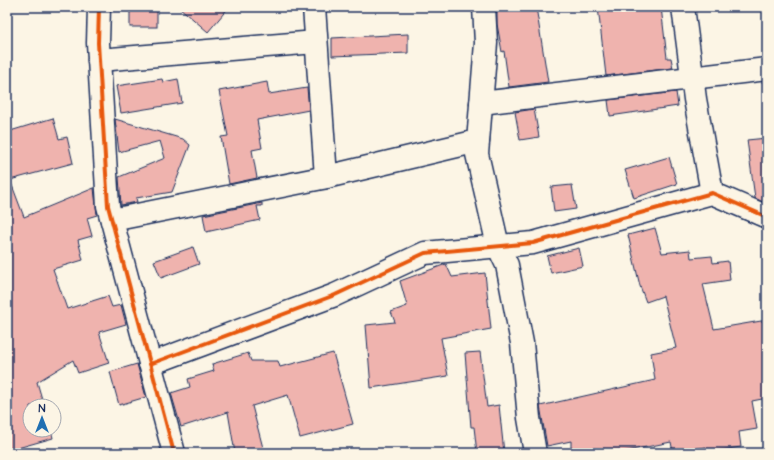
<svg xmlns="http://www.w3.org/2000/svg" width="774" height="460" font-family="'Architects Daughter',sans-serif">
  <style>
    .building { fill: #efb3ae; stroke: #1b2f5e }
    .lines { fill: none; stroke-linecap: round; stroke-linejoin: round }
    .street-casing { stroke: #1b2f5e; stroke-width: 25 }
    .street { stroke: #fcf5e5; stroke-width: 22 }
    .cycleway-casing { stroke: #fcf5e5; stroke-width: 6 }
    .cycleway { stroke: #e8590c; stroke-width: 4 }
  </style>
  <rect width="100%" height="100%" fill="#fcf5e5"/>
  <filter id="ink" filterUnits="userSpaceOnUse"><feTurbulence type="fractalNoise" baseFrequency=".025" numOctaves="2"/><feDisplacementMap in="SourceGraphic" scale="8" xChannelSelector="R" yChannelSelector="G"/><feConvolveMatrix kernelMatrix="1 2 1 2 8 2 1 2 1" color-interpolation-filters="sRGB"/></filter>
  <g filter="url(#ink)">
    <!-- building -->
    <g class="building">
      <rect x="130" y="7" width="27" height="20"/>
      <polygon points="179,7 229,7 208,32"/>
      <polygon points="497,7 536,7 548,82 509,87 504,51 502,52 497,24"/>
      <polygon points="598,7 661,7 667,58 671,58 673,68 606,76"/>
      <polygon points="408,34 408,53 332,56 332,38"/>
      <polygon points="162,79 163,82 178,79 182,103 121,113 116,86"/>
      <polygon points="267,82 269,94 307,88 309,110 257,120 262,148 252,150 257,178 229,184 221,137 228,136 219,91"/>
      <polygon points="676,92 678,106 610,116 608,100"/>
      <polygon points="534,109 539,137 520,140 515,112"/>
      <polygon points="53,118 59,139 67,137 73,163 10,180 24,217 94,188 97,215 87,218 92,236 78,240 83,260 53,269 67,309 108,296 112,307 121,305 126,324 99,332 109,363 78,373 73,360 37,382 44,406 30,406 30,430 51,430 53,438 7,451 7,132"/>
      <polygon points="115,119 183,139 190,145 172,192 136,198 137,202 121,205 119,177 165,158 160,141 119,152"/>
      <polygon points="767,138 767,201 763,202 755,198 747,140"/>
      <polygon points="669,157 677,184 634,198 625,170"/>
      <polygon points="572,185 576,209 554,212 551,187"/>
      <polygon points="262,203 262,206 257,206 260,220 206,232 203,215"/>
      <polygon points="655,228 662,253 690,250 691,258 712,256 713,263 728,261 730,280 703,284 714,329 767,320 767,398 752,401 757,429 739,432 741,447 707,452 706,447 673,452 671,442 617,453 571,453 571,441 547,446 540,406 655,380 651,353 676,348 663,296 646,302 640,286 628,235"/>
      <polygon points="193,247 199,264 161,278 154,261"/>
      <polygon points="579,248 583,266 551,273 547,256"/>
      <polygon points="446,264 452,277 485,273 491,329 441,338 448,376 371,388 366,325 395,322 391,312 407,306 400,281"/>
      <polygon points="480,352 487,407 499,405 504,453 477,453 474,427 471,427 465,353"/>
      <polygon points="248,353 251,361 278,361 280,367 333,353 353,424 300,438 288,395 252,406 263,448 247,453 235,453 228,412 181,427 171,393 190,387 188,379 214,371 212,364"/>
      <polygon points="137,364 146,397 119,405 110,372"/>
    </g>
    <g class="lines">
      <defs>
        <g id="street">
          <polyline points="99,7 98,43 108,206 174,453"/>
          <polyline points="314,7 326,177"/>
          <polyline points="484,7 486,43 477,154 498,246 507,265 522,343 529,418 535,453"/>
          <polyline points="683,7 695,99 712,193"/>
          <polyline points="99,60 316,42"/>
          <polyline points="481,103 767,69"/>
          <polyline points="112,220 322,178 478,141"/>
          <polyline points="150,364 335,295 425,253 533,243 712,193 767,217"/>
        </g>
      </defs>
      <!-- street casing -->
      <use href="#street" class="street-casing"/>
      <!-- street -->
      <use href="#street" class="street"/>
      <defs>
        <g id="cycleway">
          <polyline points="99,7 98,43 108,206 174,453"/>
          <polyline points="150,364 335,295 425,253 533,243 712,193 767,217"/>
        </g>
      </defs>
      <!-- cycleway casing -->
      <use href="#cycleway" class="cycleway-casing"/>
      <!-- cycleway -->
      <use href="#cycleway" class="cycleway"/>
    </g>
  </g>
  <!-- margin -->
  <rect width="774" height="460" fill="none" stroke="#fcf5e5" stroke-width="24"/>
  <rect x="12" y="12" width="750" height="436" fill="none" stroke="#1b2f5e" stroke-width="1.5" filter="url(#ink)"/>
  <!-- north arrow -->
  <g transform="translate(42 418)"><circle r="19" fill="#fcf5e5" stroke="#a2a6af"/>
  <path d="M0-3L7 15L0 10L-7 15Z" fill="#1f6fb2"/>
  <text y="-6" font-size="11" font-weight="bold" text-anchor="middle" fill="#1b2f5e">N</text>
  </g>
</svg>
